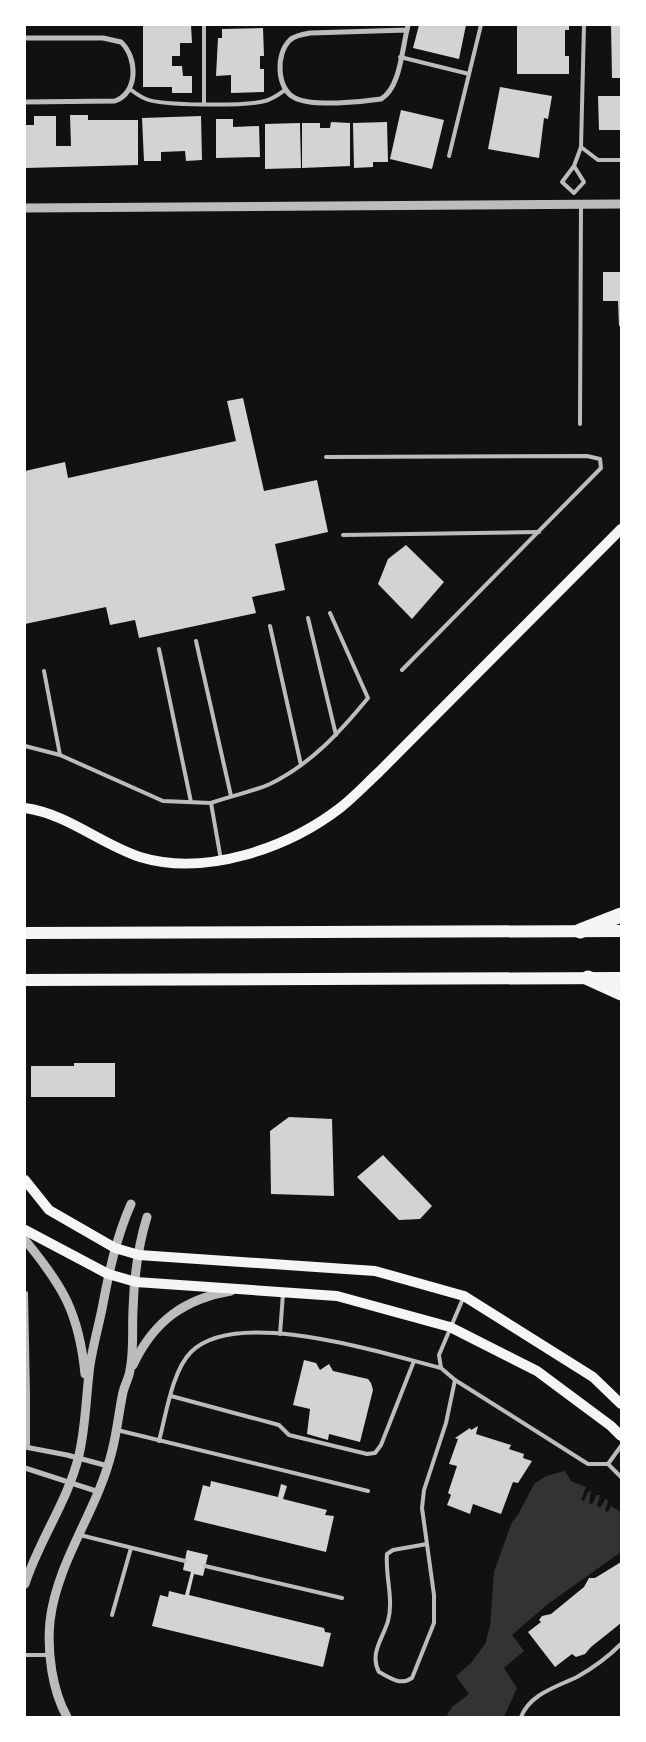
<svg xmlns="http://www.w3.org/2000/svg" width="646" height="1742" font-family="Lora,serif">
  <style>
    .water { fill: #333 }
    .building { fill: #d3d3d3 }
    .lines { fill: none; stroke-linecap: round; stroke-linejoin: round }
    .service { stroke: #bcbcbc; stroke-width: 4 }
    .minor { stroke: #bcbcbc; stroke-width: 5 }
    .tertiary { stroke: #bcbcbc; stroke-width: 9 }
    .secondary { stroke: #f5f5f5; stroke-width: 10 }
    .primary { stroke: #f5f5f5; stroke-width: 12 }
    .motorway { stroke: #f5f5f5; stroke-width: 15 }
  </style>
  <rect width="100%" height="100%" fill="#111"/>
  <!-- water -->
  <polygon class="water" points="565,1471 571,1481 586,1487 581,1500 584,1501 588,1492 591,1491 589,1503 592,1504 597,1495 600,1495 597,1506 600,1508 606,1498 608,1502 605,1510 608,1512 611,1506 621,1512 621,1552 548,1604 512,1635 524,1651 504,1668 517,1688 504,1717 446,1717 452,1707 469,1694 456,1676 471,1663 485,1644 490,1626 494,1572 512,1522 518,1515 534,1484 546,1476"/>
  <!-- building -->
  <g class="building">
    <polygon points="191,25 192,43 180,43 180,56 172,56 172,66 182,66 183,76 192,76 192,93 172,93 172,87 143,87 143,26"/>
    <polygon points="419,25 466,25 459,59 413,48"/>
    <polygon points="517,25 569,25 569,30 565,30 565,56 569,56 569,74 517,74"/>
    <polygon points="611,25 621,25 621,78 612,78"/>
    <polygon points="263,28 264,56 260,56 260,69 264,69 264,92 231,93 231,75 216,76 218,38 222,38 222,29"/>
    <polygon points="500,87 552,96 548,119 544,118 539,158 488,149"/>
    <polygon points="598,96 621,96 621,130 599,130"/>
    <polygon points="401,110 444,120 432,169 390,159"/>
    <polygon points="70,115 88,115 88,120 138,120 138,165 25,168 25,125 34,125 34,116 56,116 56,146 71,146"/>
    <polygon points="201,116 202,160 186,161 185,151 161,152 161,161 144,161 142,118"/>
    <polygon points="216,119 233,119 233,127 259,126 260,157 216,158"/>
    <polygon points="331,122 350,123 350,166 302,168 302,123 320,123 320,128 330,128"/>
    <polygon points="387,122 388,162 373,162 373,167 354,168 353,123"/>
    <polygon points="300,123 301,168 265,169 265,124"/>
    <polygon points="603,272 621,272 621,326 619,326 618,301 603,301"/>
    <polygon points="243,398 264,491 317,480 328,532 275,544 285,590 252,597 256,613 139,638 135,620 110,625 106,607 25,624 25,471 65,462 68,478 236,441 227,401"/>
    <polygon points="406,545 444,582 412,619 378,584 388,559"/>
    <polygon points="74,1063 115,1063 115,1097 31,1097 31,1066 74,1066"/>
    <polygon points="289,1117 332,1119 334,1196 271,1194 270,1131"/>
    <polygon points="383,1155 432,1206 420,1219 399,1220 357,1177"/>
    <polygon points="304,1360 316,1363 320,1370 329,1364 333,1371 368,1379 371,1383 373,1390 360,1442 329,1434 328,1440 307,1434 310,1409 293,1405"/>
    <polygon points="478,1426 476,1434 511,1445 509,1449 524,1454 523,1458 532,1461 518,1483 513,1482 501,1514 473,1504 470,1514 447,1505 451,1495 448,1493 457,1466 449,1464 458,1439 455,1438 470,1428 471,1430"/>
    <polygon points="211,1481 278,1497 281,1484 287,1486 283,1499 327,1510 325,1515 334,1516 326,1552 194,1520 203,1485 210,1487"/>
    <polygon points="187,1550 208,1555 203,1576 194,1574 189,1595 324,1628 325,1632 331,1633 323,1667 152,1626 160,1595 168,1597 169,1591 185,1595 191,1572 183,1570"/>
    <polygon points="621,1562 621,1623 591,1647 585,1654 576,1657 572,1654 555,1667 528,1632 541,1622 539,1620 542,1616 551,1614 584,1587 589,1578 595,1578"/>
  </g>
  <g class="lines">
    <!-- service -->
    <g class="service">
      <polyline points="204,25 204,103"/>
      <polyline points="584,25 581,147 598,160 621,160"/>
      <polyline points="400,57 469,74"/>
      <path d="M 130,89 C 135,93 141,97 146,99 C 162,106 247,106 265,101 C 273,99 278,95 285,90"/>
      <polyline points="449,156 481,25"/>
      <polyline points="574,166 584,182 574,193 562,182 574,166 581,147"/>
      <polyline points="580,424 581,204"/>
      <polyline points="326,457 587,456 600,459 601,468 402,670"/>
      <polyline points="343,535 539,532"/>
      <polyline points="308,618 336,735"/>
      <polyline points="270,626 301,765"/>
      <polyline points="196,641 231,796"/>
      <polyline points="159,649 191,802"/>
      <polyline points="44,671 60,755"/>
      <polyline points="25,746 60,755 163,801 211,803 221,860"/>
      <path d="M 211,803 C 230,796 252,792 270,784 C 311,764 340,732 368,698 L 330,613"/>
      <polyline points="26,1293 28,1395"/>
      <polyline points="464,1296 439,1355 441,1368 455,1380 588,1464 608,1464"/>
      <polyline points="280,1334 283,1294"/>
      <polyline points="25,1395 28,1395 28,1448"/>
      <polyline points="171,1396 279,1425 289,1435 367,1454 375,1453 381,1445 414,1361"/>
      <polyline points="117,1430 368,1491"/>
      <path d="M 159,1441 C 166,1415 172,1371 191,1352 C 237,1306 384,1354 441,1368"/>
      <polyline points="621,1446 608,1464 621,1477"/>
      <polyline points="80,1535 185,1561"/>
      <path d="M 427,1544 L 393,1550 L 387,1554 C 385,1576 394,1599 388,1621 C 383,1638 369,1654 379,1672 C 391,1678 400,1686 412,1678 L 434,1623 L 434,1595 L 422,1508 L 424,1490 L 446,1423 L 455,1380"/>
      <polyline points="205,1566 342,1598"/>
      <polyline points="112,1615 131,1548"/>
      <polyline points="25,1655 49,1655"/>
      <path d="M 521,1717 C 530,1694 556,1687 577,1677 C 593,1668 608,1657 621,1644"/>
    </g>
    <!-- minor -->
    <g class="minor">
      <path d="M 407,30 L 311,33 C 304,34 296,35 290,40 C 275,54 277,90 295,98 C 313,107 361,102 381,99 C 400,88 402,50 407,30 L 408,25"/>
      <path d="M 25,38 L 103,38 L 121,42 C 138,58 138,93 115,101 L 25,102"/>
      <polyline points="25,1447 67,1455 108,1466"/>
      <polyline points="25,1468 99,1492"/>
    </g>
    <!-- tertiary -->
    <g class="tertiary">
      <polyline points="25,208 621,204"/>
      <path d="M 25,1240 C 63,1286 79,1313 85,1374"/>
      <path d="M 133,1365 C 154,1321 184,1299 231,1291"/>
      <path d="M 25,1584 C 39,1540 68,1501 79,1455 C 86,1425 86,1395 90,1365 C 93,1346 98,1328 102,1309 C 109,1272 116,1238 131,1204"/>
      <path d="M 67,1717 C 52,1690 47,1652 50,1621 C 57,1561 98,1510 112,1451 C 117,1432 119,1411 123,1392 C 125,1384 129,1378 130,1370 C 134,1351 132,1329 133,1310 C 134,1278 138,1246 147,1217"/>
    </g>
    <!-- secondary -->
    <g class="secondary">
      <path d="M 25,808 C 68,814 100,844 140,857 C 205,877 288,848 340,808 C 354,797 366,784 379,772 L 621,529"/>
      <polyline points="25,1180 49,1210 115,1248 139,1255 375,1271 464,1296 593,1377 621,1404"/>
      <polyline points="25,1230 108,1274 136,1282 337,1296 450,1327 537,1371 611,1426 621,1436"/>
    </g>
    <!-- primary -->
    <g class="primary">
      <polyline points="25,933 621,931"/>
      <polyline points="25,980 621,978"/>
    </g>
    <!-- motorway -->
    <g class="motorway">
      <polyline points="580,931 621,915"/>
      <polyline points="588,978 621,993"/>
    </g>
  </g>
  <!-- border -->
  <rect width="646" height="1742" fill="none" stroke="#ffffff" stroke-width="52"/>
</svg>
